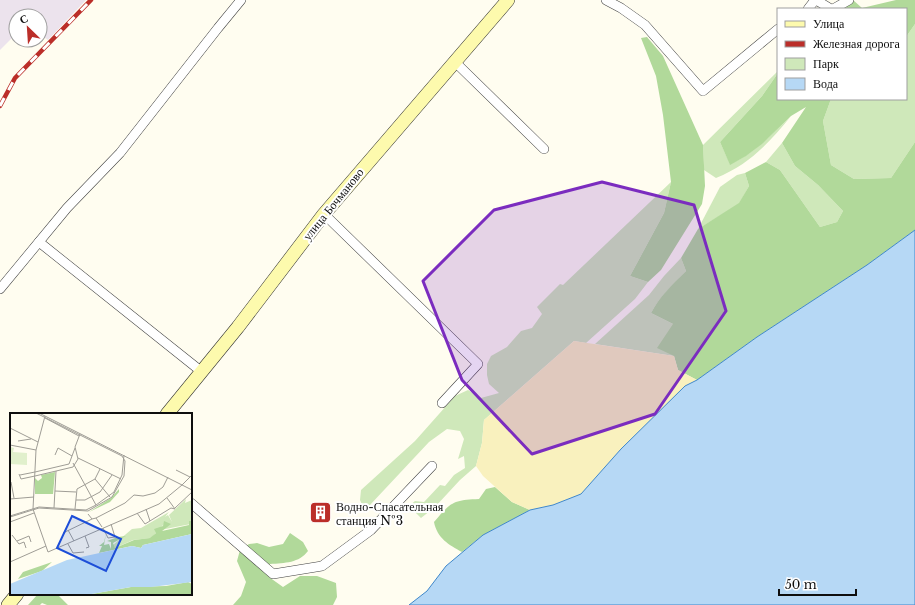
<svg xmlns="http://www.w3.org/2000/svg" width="915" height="605" font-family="'Libre Baskerville',serif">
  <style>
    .industrial { fill: #ece3ed }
    .green { fill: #cfe8ba }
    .forest { fill: #b1d99a }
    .sand { fill: #f9f1be }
    .water { fill: #b6d8f5; stroke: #3f87ca }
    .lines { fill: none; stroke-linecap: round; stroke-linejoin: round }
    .street-casing { stroke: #414141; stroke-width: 10 }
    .secondary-casing { stroke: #303030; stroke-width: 14 }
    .street { stroke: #fff; stroke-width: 9 }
    .secondary { stroke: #fdfaad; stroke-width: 13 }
    .rail-casing { stroke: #bb2e29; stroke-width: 4.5 }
    .rail { stroke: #fff; stroke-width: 3; stroke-dasharray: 9; stroke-linecap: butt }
    .marked { fill: #7b2cbf; fill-opacity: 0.2; stroke: #7b2cbf; stroke-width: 3; stroke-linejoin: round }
    .labels { text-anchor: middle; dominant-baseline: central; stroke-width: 4; stroke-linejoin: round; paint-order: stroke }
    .street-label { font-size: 12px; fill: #0e0e0e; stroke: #fff }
    .poi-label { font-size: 12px; fill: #0e0e0e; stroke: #fff; text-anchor: start }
    .inset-road { fill: none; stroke: #9f9d96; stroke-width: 1 }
    .view { fill: #1d4ed8; fill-opacity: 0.15; stroke: #1d4ed8; stroke-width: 2 }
    .inset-edge { fill: none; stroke: #0e0e0e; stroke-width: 2 }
  </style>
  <rect width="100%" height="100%" fill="#fffdf0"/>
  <!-- industrial -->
  <polygon class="industrial" points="0,0 86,0 48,40 40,34 40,16 16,16 16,34 0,50"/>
  <!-- green -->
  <g class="green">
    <polygon points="915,24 915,142 891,178 854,179 831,165 823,121 831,99 906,99 906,37"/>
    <path d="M 778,71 L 778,73 L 762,96 L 720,142 L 730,164 C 754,154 772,134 791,116 C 769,143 749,165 716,178 L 704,170 L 703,145 Z"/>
    <polygon points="782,143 795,166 818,185 843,211 837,222 820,227 780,170 766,162"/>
    <polygon points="745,173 749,186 739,204 698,229 720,187 737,175"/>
    <polygon points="671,182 664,213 630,276 648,282 635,299 586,343 574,341 484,420 482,443 476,466 460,480 435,507 421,518 409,506 415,501 424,502 440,485 445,486 454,475 465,468 464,456 458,459 464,439 460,431 447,429 429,442 370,505 363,507 360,500 361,490 415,441 455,396 468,390 481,398 499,393 489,384 487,375 487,364 491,356 507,347 521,331 532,328 542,314 537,307 560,284 563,285"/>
    <path d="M 681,258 L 686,271 C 674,284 659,297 651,313 L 673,324 L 674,356 L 595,344 L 649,295 L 664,276 Z"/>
  </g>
  <!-- forest -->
  <g class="forest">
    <polygon points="853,0 862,8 896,0 915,0 915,24 906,37 906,9 843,9"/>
    <polygon points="647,37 663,56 703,145 705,186 702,204 661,270 648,282 630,276 664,213 671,182 663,115 656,76 641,38"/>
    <path d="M 778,73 L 778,99 L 831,99 L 823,121 L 831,165 L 854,179 L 891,178 L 915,142 L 915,230 L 867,265 L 757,337 L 697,380 L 678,370 L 674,356 L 657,348 L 673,324 L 651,313 C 659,297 673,284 686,271 L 681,258 L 698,229 L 739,203 L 749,186 L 745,173 L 766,162 L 780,170 L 820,227 L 837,222 L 843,211 L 818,185 L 795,166 L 782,143 L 806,107 L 791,116 L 762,144 L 746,156 L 730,165 L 720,142 L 762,96 Z"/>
    <path d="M 495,487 L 512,502 L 530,510 L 483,535 L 462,552 C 449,545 437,538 434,522 C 451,502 453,500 479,499 L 486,489 Z"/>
    <path d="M 290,533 L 303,542 L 308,551 C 299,563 285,563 270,564 L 269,577 L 283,587 L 300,576 L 317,576 L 336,583 L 337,597 L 333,605 L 233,605 L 241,596 L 246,582 L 237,561 L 240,550 L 249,544 L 257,543 L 269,547 L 283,544 Z"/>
    <polygon points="38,594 57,594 68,605 47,605 42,603 40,605 28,605"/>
  </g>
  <!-- sand -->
  <polygon class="sand" points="574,341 674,356 678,370 697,380 685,386 668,403 650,422 621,449 581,494 553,505 530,510 512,502 483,476 476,466 482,443 484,420"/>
  <!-- water -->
  <polygon class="water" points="915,230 915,605 409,605 427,591 446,566 483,535 530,510 553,505 581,494 621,449 685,386 697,380 757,337 867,265"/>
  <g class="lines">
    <defs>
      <g id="street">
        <polyline points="606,0 621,8 645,25 703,91 778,29"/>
        <polyline points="816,0 831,9"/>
        <polyline points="808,9 815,0"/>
        <polyline points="833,9 849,0"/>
        <polyline points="455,62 544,149"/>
        <polyline points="324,214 478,364 442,403"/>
        <polyline points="39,242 202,372"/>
        <polyline points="0,289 67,208 120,153 218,28 241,0"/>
        <polyline points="191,503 273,574 322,566 371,530 432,466"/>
      </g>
      <g id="secondary">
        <polyline points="167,414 238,327 324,214 508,0"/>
        <polyline points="8,605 17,594"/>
      </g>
    </defs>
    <!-- street casing -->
    <use href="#street" class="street-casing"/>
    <!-- secondary casing -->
    <use href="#secondary" class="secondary-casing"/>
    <!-- street -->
    <use href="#street" class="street"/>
    <!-- secondary -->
    <use href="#secondary" class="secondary"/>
    <defs>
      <polyline id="rail" points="0,106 15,78 91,0"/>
    </defs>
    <!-- rail casing -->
    <use href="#rail" class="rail-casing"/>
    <!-- rail -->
    <use href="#rail" class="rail"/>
  </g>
  <!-- marked area -->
  <path class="marked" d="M 602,182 L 694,205 L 726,311 L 655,414 L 532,454 L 462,380 L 423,281 L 494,210 Z"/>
  <!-- icons -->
  <defs>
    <symbol id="building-square" viewBox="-11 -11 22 22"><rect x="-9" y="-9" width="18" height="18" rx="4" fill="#bb2e29" stroke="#fff"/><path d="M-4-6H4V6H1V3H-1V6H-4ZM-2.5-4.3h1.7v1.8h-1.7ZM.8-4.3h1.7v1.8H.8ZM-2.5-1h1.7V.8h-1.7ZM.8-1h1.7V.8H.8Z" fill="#fff"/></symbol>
  </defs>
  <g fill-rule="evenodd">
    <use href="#building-square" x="308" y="500" width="25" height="25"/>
  </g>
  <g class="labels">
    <!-- street labels -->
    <g class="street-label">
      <text transform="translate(333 204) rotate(-51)">улица Бочманово</text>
    </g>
    <!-- poi labels -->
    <g class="poi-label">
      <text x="336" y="506">Водно-Спасательная<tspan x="336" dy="14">станция №3</tspan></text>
    </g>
  </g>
  <!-- overview -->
  <g transform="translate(10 413)">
    <rect width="182" height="182" fill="#fffdf0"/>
    <path d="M 176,86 L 175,90 L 182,87 L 181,111 L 150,117 L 157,112 L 156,109 L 141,125 L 123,127 L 105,135 L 103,132 L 122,116 L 131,115 L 159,99 L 155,104 L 158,102 L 162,109 L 159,102 Z" fill="#cfe8ba"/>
    <path d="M 45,59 L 43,81 L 25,81 L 25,65 L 28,68 L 32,65 L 31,62 ZM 109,76 L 109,79 L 100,89 L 79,99 L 101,85 ZM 154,108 L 161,111 L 152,118 L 179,112 L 179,108 L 182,108 L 182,121 L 133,132 L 131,135 L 122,133 L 89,140 L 92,133 L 89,133 L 94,129 L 96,121 L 94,132 L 99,131 L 101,136 L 101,129 L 97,128 L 108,124 L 116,123 L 103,130 L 105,135 L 124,127 L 140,125 L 146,120 L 144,116 L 153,113 ZM 42,149 L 32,158 L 8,166 L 13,159 ZM 178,169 L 182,171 L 182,182 L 76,182 L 121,174 L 156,173 Z" fill="#b1d99a"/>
    <path d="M 0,34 L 4,35 L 3,39 L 17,40 L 17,52 L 0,51 Z" fill="#e1f0cc"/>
    <path d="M 182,121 L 182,169 L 141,174 L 121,174 L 76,182 L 0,182 L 0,171 L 57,147 L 122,133 L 131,135 L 133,132 Z" fill="#b6d8f5"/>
    <path class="inset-road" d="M 29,0 L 182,77M 35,3 L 26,37 L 23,96 L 38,139 L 149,91 L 172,72M 35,5 L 69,23M 0,15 L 28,29M 8,28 L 21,26M 0,32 L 26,37M 45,42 L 48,35 L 62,43M 68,45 L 111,66M 63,50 L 86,92M 166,57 L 180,64M 25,59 L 59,51 L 65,35M 9,61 L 11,66 L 25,63M 10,62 L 25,59M 25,63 L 63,54 L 68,46 L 65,34 L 70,21M 85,66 L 100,84M 1,69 L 4,85M 172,72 L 182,62M 45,78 L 66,79M 0,86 L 24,84M 66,87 L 75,87 L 90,79 L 102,62M 44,95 L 46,58M 165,95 L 182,79M 65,96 L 67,76 L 85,66 L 90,56M 136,96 L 140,108M 127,100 L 135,111 L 161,95 L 165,96 L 157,85M 78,101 L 82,106 L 86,105 L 92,114M 0,103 L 29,94 L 76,97 L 86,92 L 104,79 L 112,62 L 114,42M 0,104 L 29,95 L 78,98 L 102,84 L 114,63 L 115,48 L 112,43 L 26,0M 86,105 L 115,90 L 124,82 L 133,83 L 145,80 L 153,74 L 158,64M 0,109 L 24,100M 93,115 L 98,125 L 105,124 L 101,111M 58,117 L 64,128M 53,120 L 82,106M 2,122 L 9,131 L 14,129 L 16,135M 75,123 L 79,134 L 76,135M 7,128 L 19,123 L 21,129M 58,131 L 63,140 L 74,139M 0,149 L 36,133"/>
    <path class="view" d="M 62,103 L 111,126 L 96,158 L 47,135 Z"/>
    <rect width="182" height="182" class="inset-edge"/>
  </g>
  <!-- legend -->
  <rect x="777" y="8" width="130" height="92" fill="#ffffff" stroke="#9f9f9f"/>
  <rect x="785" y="21" width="20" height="6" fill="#fdfaad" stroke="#9f9f9f"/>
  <text x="813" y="28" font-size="12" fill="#0e0e0e">Улица</text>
  <rect x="785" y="41" width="20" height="6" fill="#bb2e29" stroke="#9f9f9f"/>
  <text x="813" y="48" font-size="12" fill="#0e0e0e">Железная дорога</text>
  <rect x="785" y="58" width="20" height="12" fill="#cfe8ba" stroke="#9f9f9f"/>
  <text x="813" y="68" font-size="12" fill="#0e0e0e">Парк</text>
  <rect x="785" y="78" width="20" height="12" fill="#b6d8f5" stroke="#9f9f9f"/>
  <text x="813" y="88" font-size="12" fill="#0e0e0e">Вода</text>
  <!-- north arrow -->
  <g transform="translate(28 28) rotate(335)"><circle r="19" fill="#ffffff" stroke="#9f9f9f"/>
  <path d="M0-3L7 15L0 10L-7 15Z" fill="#bb2e29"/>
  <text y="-6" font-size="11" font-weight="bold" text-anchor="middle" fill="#0e0e0e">С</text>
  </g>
  <!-- scale -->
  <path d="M779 589v6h77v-6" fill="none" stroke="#0e0e0e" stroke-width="2"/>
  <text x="785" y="589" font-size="12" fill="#0e0e0e" stroke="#ffffff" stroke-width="3" paint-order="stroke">50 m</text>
</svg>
